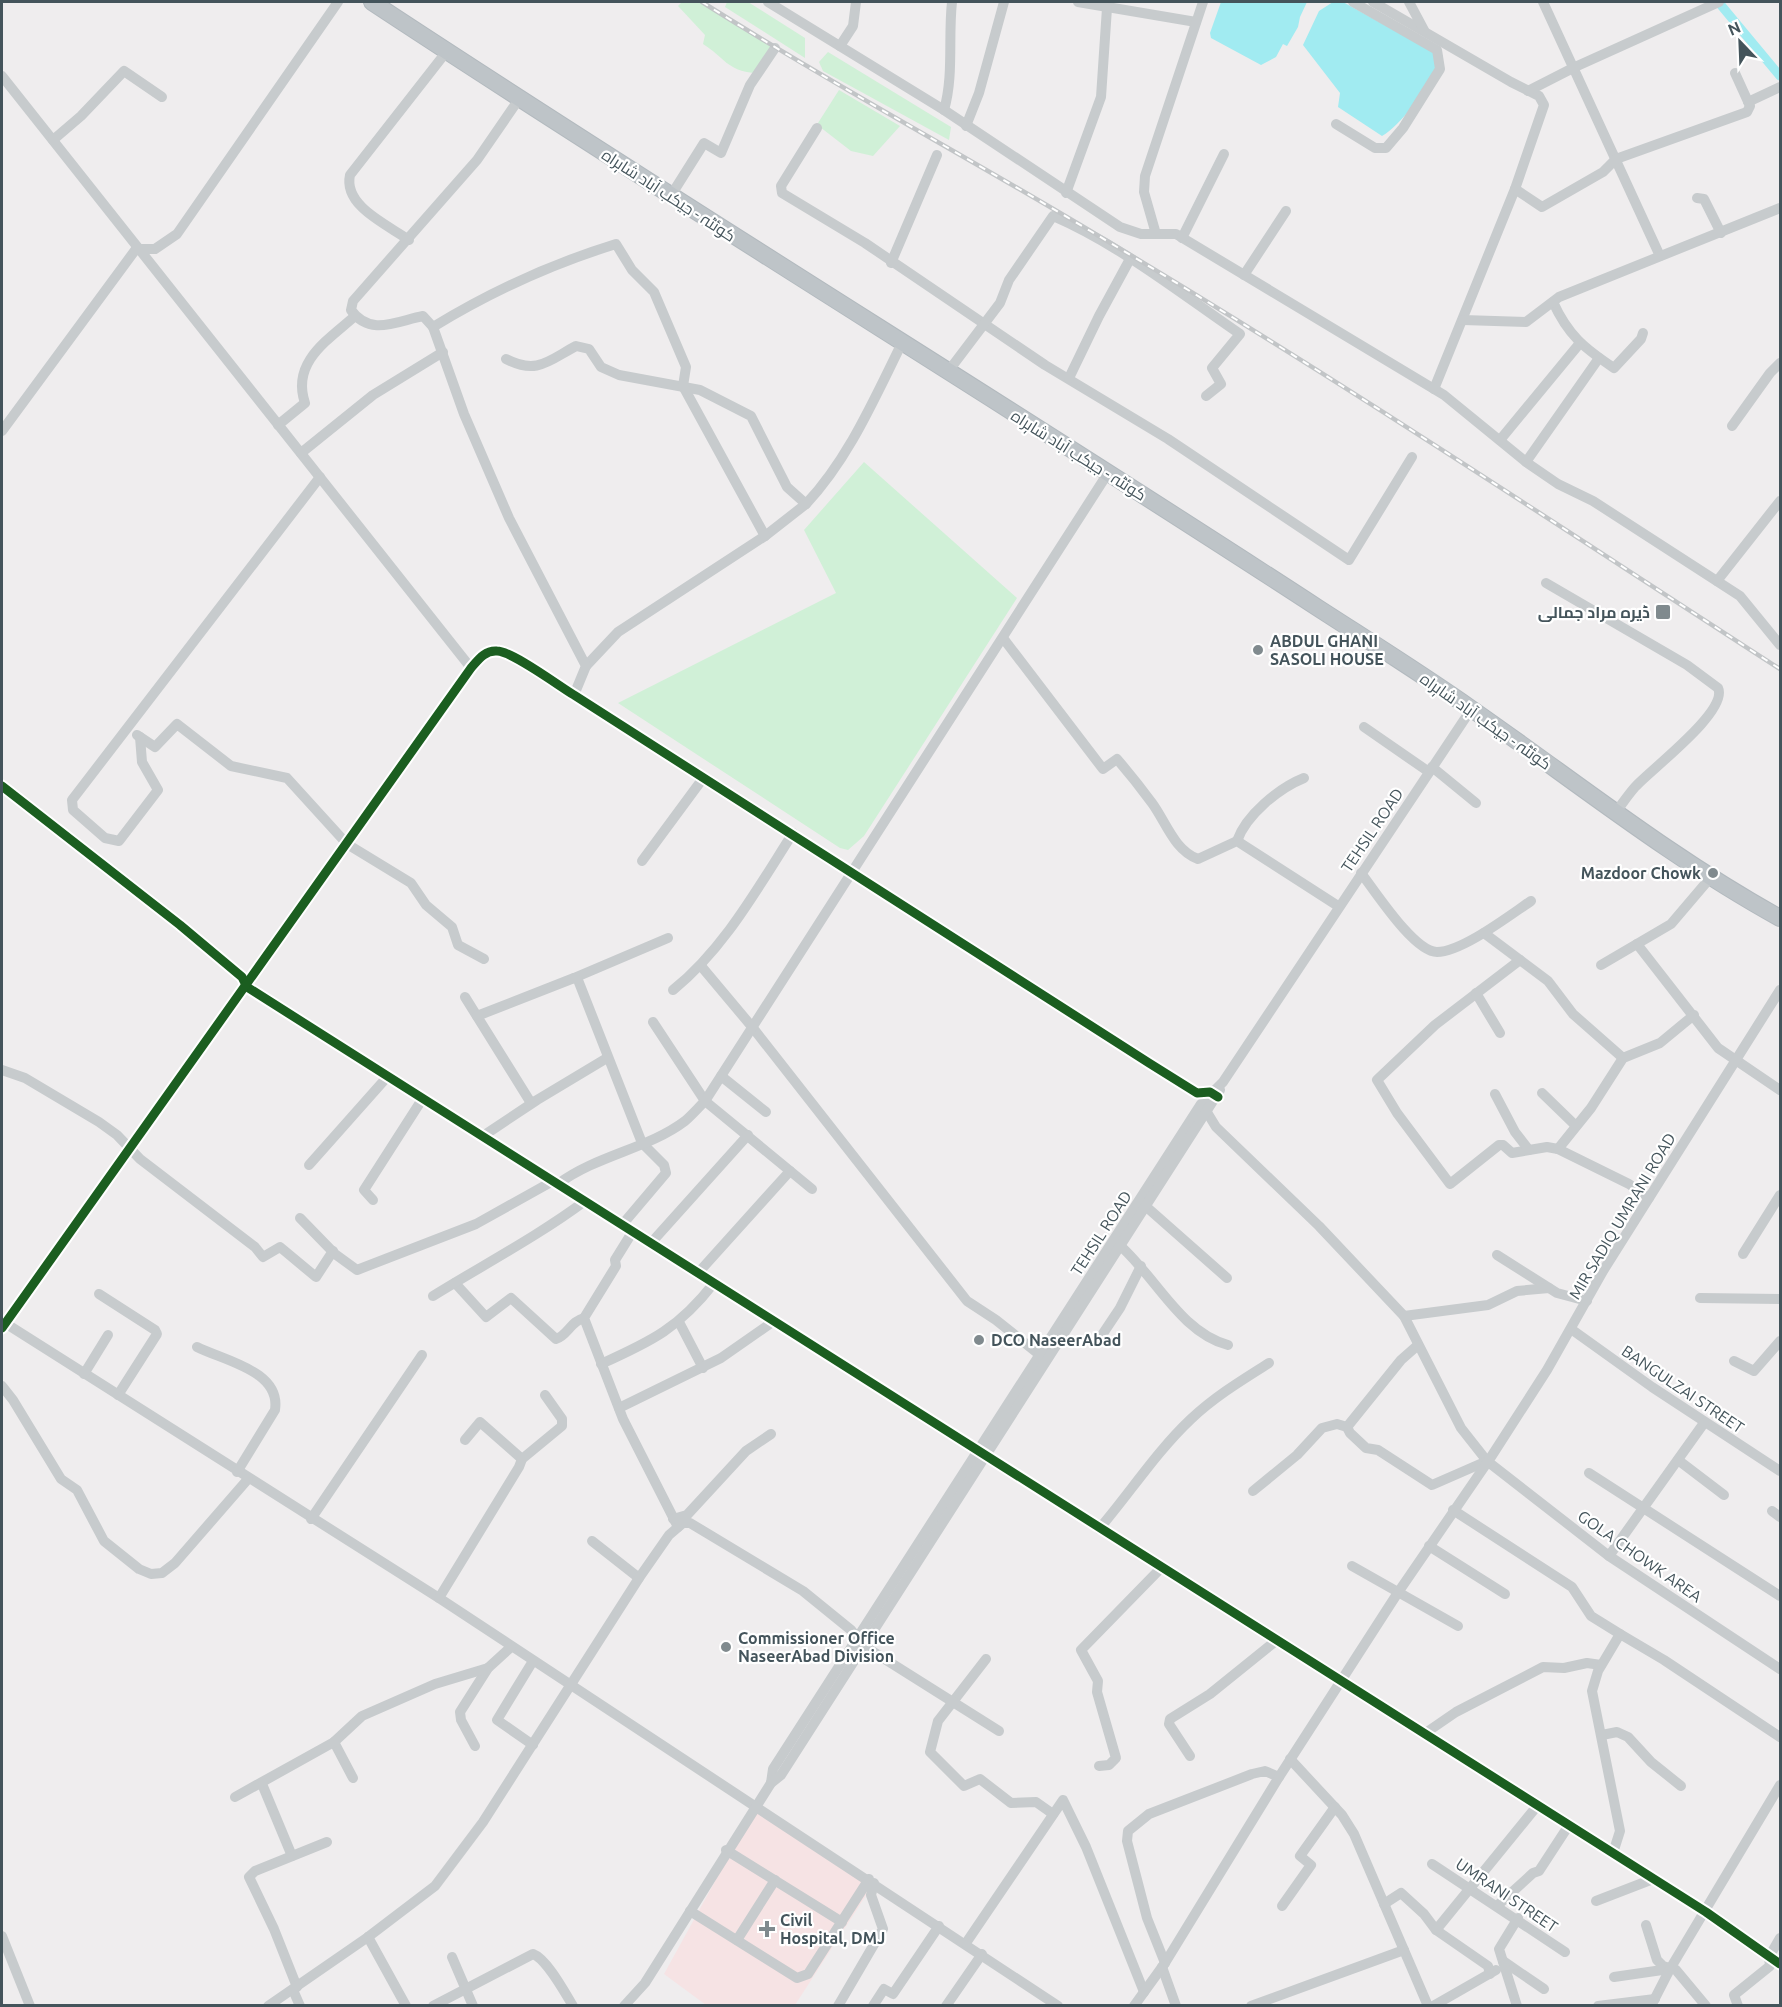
<svg xmlns="http://www.w3.org/2000/svg" width="1782" height="2007" font-family="Ubuntu,Cairo,sans-serif">
  <style>
    .medical { fill: #f6e3e4 }
    .green { fill: #d0f0d7 }
    .water { fill: #a1ebf1 }
    .lines { fill: none; stroke-linecap: round; stroke-linejoin: round }
    .canal { stroke: #a1ebf1; stroke-width: 9 }
    .trunk-casing { stroke: #b2b9be; stroke-width: 18 }
    .minor { stroke: #c7cbcd; stroke-width: 10 }
    .trunk { stroke: #bec4c8; stroke-width: 16 }
    .rail-casing { stroke: #c2c5c7; stroke-width: 4.5 }
    .rail { stroke: #fff; stroke-width: 2; stroke-dasharray: 7; stroke-linecap: butt }
    .cycleway-casing { stroke: #fff; stroke-width: 13 }
    .cycleway { stroke: #1b5e20; stroke-width: 9 }
    .poi-dot { fill: #808a8e; stroke: #fff; stroke-width: 2 }
    .labels { text-anchor: middle; dominant-baseline: central; stroke-width: 4.5; stroke-linejoin: round; paint-order: stroke }
    .street-label { font-size: 16px; fill: #44545b; stroke: #fff }
    .poi-label { font-size: 16px; font-weight: bold; fill: #44545b; stroke: #fff; text-anchor: start }
  </style>
  <rect width="100%" height="100%" fill="#efedee"/>
  <!-- medical -->
  <polygon class="medical" points="757,1805 874,1883 795,2005 706,2005 664,1974"/>
  <!-- green -->
  <g class="green">
    <path d="M 682,2 L 701,2 L 772,47 L 755,73 C 727,71 724,57 703,44 L 705,35 L 678,6 Z"/>
    <polygon points="727,2 748,2 805,38 805,58 725,7"/>
    <polygon points="828,52 951,127 949,140 823,71 819,62"/>
    <polygon points="839,90 900,126 873,156 851,151 820,127 818,123"/>
    <polygon points="864,462 1017,598 864,836 848,850 840,848 618,703 836,593 804,530"/>
  </g>
  <!-- water -->
  <g class="water">
    <polygon points="1221,2 1307,2 1300,17 1298,27 1287,46 1283,44 1276,57 1261,65 1211,38 1210,33"/>
    <path d="M 1333,2 L 1343,2 L 1435,53 C 1436,57 1437,63 1436,68 C 1430,87 1399,127 1382,136 L 1338,107 L 1340,93 L 1303,45 L 1319,11 Z"/>
  </g>
  <g class="lines">
    <!-- canal -->
    <polyline class="canal" points="1720,4 1780,76"/>
    <defs>
      <path id="trunk" d="M 372,2 C 684,208 1004,403 1318,608 C 1369,641 1422,674 1473,710 C 1575,781 1671,858 1780,918"/>
    </defs>
    <!-- trunk casing -->
    <use href="#trunk" class="trunk-casing"/>
    <!-- minor -->
    <g class="minor">
      <polyline points="768,2 944,110 1120,227 1141,234 1176,234 1444,395 1526,462 1558,484 1593,501 1740,596 1780,645"/>
      <polyline points="1078,2 1196,22"/>
      <polyline points="1373,2 1511,82 1539,96 1544,105 1515,189 1434,389"/>
      <polyline points="1409,2 1424,30"/>
      <polyline points="1543,2 1660,256"/>
      <polyline points="840,46 853,26 856,2"/>
      <polyline points="2,76 471,668"/>
      <polyline points="1528,91 1575,67 1719,2"/>
      <polyline points="1748,102 1780,87"/>
      <path d="M 944,110 C 954,76 948,37 952,2"/>
      <polyline points="1336,124 1375,148 1386,148 1403,128 1440,69 1437,50 1353,2"/>
      <polyline points="966,126 979,93 1004,2"/>
      <polyline points="817,128 781,186 782,193 865,243 1045,365 1168,439 1349,560 1412,457"/>
      <polyline points="53,140 81,116 124,71 162,97"/>
      <polyline points="1515,189 1542,207 1603,172 1616,159 1747,112 1750,106 1735,73"/>
      <polyline points="1066,193 1101,97 1107,8"/>
      <polyline points="670,197 704,143 721,153 750,85 775,48"/>
      <polyline points="1697,198 1704,199 1721,233"/>
      <polyline points="1156,234 1144,192 1145,176 1203,2"/>
      <polyline points="1182,238 1224,154"/>
      <path d="M 409,240 C 388,225 343,206 350,175 L 447,51"/>
      <polyline points="891,263 937,155"/>
      <polyline points="1244,275 1286,211"/>
      <path d="M 1553,302 C 1568,335 1584,348 1614,368 L 1641,339 L 1643,333"/>
      <polyline points="1463,320 1526,322 1559,297 1780,208"/>
      <path d="M 433,327 L 423,316 C 397,321 370,337 351,310 L 353,301 L 477,160 L 519,99"/>
      <path d="M 506,359 C 537,375 548,361 576,346 L 589,349 L 601,367 L 619,375 L 700,390 L 751,416 L 787,487 L 806,504 C 849,458 874,399 902,343"/>
      <path d="M 947,373 L 1000,303 L 1009,280 L 1053,216 C 1120,245 1180,293 1240,334 L 1212,368 L 1221,384 L 1206,396"/>
      <polyline points="1069,378 1099,316 1130,259"/>
      <path d="M 278,425 L 305,403 C 291,362 328,340 355,316"/>
      <polyline points="1732,426 1770,373 1780,363"/>
      <polyline points="2,431 136,249 155,249 177,234 338,2"/>
      <polyline points="1500,440 1580,343"/>
      <polyline points="301,453 373,395 443,352"/>
      <polyline points="1526,462 1599,358"/>
      <polyline points="1717,581 1780,501"/>
      <path d="M 1546,583 L 1687,665 L 1718,688 C 1729,711 1650,770 1635,787 C 1628,795 1622,804 1615,813"/>
      <path d="M 1003,638 L 1103,769 L 1117,759 C 1129,773 1141,788 1152,803 C 1166,822 1174,850 1198,859 L 1237,841 L 1338,906"/>
      <polyline points="586,666 618,632 765,536 806,504"/>
      <path d="M 574,695 L 586,666 L 509,518 L 464,414 L 433,327 C 492,291 551,264 616,244 L 632,270 L 654,292 L 686,367 L 683,386 L 765,536"/>
      <polyline points="1364,727 1429,772"/>
      <polyline points="137,735 155,747 177,724 231,766 287,778 347,844 411,883 426,905 452,927 458,945 484,959"/>
      <polyline points="140,737 142,762 158,790 119,841 105,838 73,810 72,800 320,477"/>
      <polyline points="1432,767 1476,803"/>
      <polyline points="2,786 180,925 242,977 247,987 1706,1912 1780,1964"/>
      <path d="M 1237,841 C 1246,815 1279,788 1304,778"/>
      <polyline points="642,861 704,777"/>
      <path d="M 1361,873 C 1375,891 1414,952 1437,952 C 1462,952 1510,915 1531,901"/>
      <polyline points="1484,933 1548,981 1573,1014 1623,1058"/>
      <polyline points="1637,944 1718,1048 1780,1090"/>
      <polyline points="1520,960 1435,1025 1377,1080 1397,1113 1450,1184 1499,1145 1503,1145 1512,1153 1547,1147 1558,1149 1629,1184 1649,1198"/>
      <polyline points="1601,965 1671,924 1711,877"/>
      <polyline points="701,966 753,1028 967,1301 996,1320 1040,1355"/>
      <polyline points="574,978 668,938"/>
      <path d="M 673,990 C 724,949 757,889 793,833"/>
      <polyline points="1476,993 1500,1033"/>
      <polyline points="465,997 531,1103"/>
      <polyline points="477,1016 574,978 578,980 642,1143 664,1165 666,1173 622,1225"/>
      <polyline points="653,1022 705,1101 812,1189"/>
      <polyline points="2,1070 25,1078 99,1122 117,1135 140,1159 255,1247 263,1257 280,1247 316,1277 333,1251"/>
      <polyline points="721,1076 766,1112"/>
      <polyline points="1542,1093 1575,1125"/>
      <polyline points="1495,1094 1515,1132 1529,1150"/>
      <polyline points="1205,1109 1216,1127 1319,1226 1404,1316 1461,1428 1487,1461 1609,1556 1780,1669"/>
      <polyline points="483,1136 537,1100 607,1058"/>
      <polyline points="1558,1149 1591,1108 1623,1058 1660,1043 1694,1015"/>
      <polyline points="309,1165 388,1076"/>
      <path d="M 558,1184 C 597,1155 648,1149 685,1121 C 692,1115 698,1108 705,1101 L 1108,473"/>
      <polyline points="373,1200 364,1190 423,1098"/>
      <polyline points="1142,1203 1227,1278"/>
      <polyline points="300,1218 335,1254 357,1270 476,1224 553,1181"/>
      <polyline points="633,1231 615,1260 616,1266 584,1318 623,1419 678,1527"/>
      <path d="M 1116,1242 C 1154,1273 1179,1332 1228,1345"/>
      <polyline points="651,1243 748,1135"/>
      <polyline points="1743,1254 1780,1195"/>
      <polyline points="1497,1255 1557,1293 1587,1301"/>
      <polyline points="698,1273 790,1171"/>
      <path d="M 455,1283 L 486,1317 L 511,1298 L 556,1339 C 567,1336 571,1321 584,1318"/>
      <polyline points="99,1294 155,1330 157,1334 118,1395"/>
      <path d="M 433,1296 C 483,1265 538,1236 585,1201"/>
      <polyline points="1700,1298 1780,1299"/>
      <polyline points="1404,1316 1488,1305 1517,1291 1549,1288"/>
      <polyline points="679,1322 703,1368"/>
      <polyline points="5,1323 439,1598 1058,2006"/>
      <path d="M 2,1328 L 471,668 C 478,660 485,650 497,651 C 512,651 559,686 574,695 L 1149,1063 L 1197,1093 L 1210,1092 L 1218,1097"/>
      <polyline points="1571,1329 1652,1387 1780,1471"/>
      <polyline points="1098,1341 1120,1308 1141,1266"/>
      <polyline points="1418,1345 1401,1360 1347,1427 1350,1433 1366,1448 1378,1450 1432,1485 1487,1461"/>
      <path d="M 197,1347 C 225,1361 281,1371 275,1410 L 237,1472"/>
      <polyline points="1734,1361 1754,1371 1780,1341"/>
      <path d="M 601,1364 C 652,1341 679,1328 714,1283"/>
      <polyline points="84,1374 108,1335"/>
      <polyline points="2,1386 13,1400 61,1479 77,1490 104,1541 139,1569 151,1574 162,1573 175,1563 248,1479"/>
      <polyline points="619,1408 721,1358 774,1321"/>
      <polyline points="465,1440 480,1422 522,1459"/>
      <polyline points="1678,1460 1724,1495"/>
      <polyline points="1589,1473 1780,1596"/>
      <polyline points="1253,1491 1297,1455 1322,1428 1337,1424 1347,1427"/>
      <polyline points="1453,1510 1572,1587 1591,1616 1620,1634"/>
      <polyline points="1772,1511 1780,1517"/>
      <polyline points="311,1519 422,1355"/>
      <polyline points="673,1519 687,1515 746,1451 771,1434"/>
      <path d="M 1099,1529 C 1130,1493 1156,1452 1191,1419 C 1214,1397 1242,1380 1269,1363"/>
      <polyline points="592,1541 639,1578"/>
      <polyline points="1429,1546 1505,1594"/>
      <polyline points="1609,1556 1704,1423"/>
      <polyline points="1352,1566 1458,1626"/>
      <polyline points="439,1598 519,1467 522,1459 562,1426 562,1419 545,1395"/>
      <polyline points="986,1659 938,1721 930,1752 964,1786 980,1779 1011,1803 1036,1802 1053,1814"/>
      <polyline points="1424,1734 1456,1712 1543,1667 1564,1668 1587,1663 1601,1665"/>
      <polyline points="1602,1735 1617,1732 1628,1737 1651,1762 1681,1786"/>
      <polyline points="334,1742 353,1778"/>
      <polyline points="533,1745 497,1720 533,1661"/>
      <polyline points="475,1746 461,1720 460,1712 488,1668 511,1647"/>
      <polyline points="1190,1756 1169,1724 1170,1719 1210,1694 1277,1640"/>
      <polyline points="1290,1759 1342,1815 1354,1834 1428,2006"/>
      <polyline points="1099,1766 1109,1765 1116,1758 1097,1692 1098,1681 1081,1650 1161,1568"/>
      <polyline points="771,1783 773,1769 1201,1104 1223,1082 1472,708"/>
      <polyline points="262,1784 292,1856"/>
      <polyline points="235,1797 334,1742 362,1716 435,1684 488,1668"/>
      <polyline points="726,1850 842,1922"/>
      <polyline points="1613,1853 1620,1831 1592,1691 1598,1671 1620,1634 1664,1660 1780,1737"/>
      <polyline points="1432,1864 1565,1952"/>
      <polyline points="1596,1901 1653,1879"/>
      <polyline points="1384,1904 1401,1893 1424,1914 1436,1930 1488,1966 1490,1974"/>
      <polyline points="1498,1905 1533,1873 1539,1871 1569,1825"/>
      <polyline points="1282,1906 1311,1865 1300,1856 1335,1807"/>
      <polyline points="690,1911 797,1978 808,1974 869,1879"/>
      <polyline points="1646,1925 1657,1960 1663,1966 1676,1970 1706,2006"/>
      <polyline points="1436,1930 1537,1806"/>
      <polyline points="2,1936 30,2006"/>
      <polyline points="368,1937 406,2006"/>
      <polyline points="737,1940 775,1880"/>
      <polyline points="966,1943 1063,1800 1086,1847 1144,1992"/>
      <polyline points="452,1957 473,2006"/>
      <polyline points="1503,1961 1544,1989"/>
      <polyline points="1165,1963 1147,1918 1127,1841 1128,1831 1149,1814 1252,1774 1265,1771 1279,1777"/>
      <polyline points="1162,1967 1176,2006"/>
      <polyline points="1614,1977 1669,1969"/>
      <polyline points="297,1987 274,1929 249,1877 255,1871 327,1842"/>
      <polyline points="293,1990 300,2006"/>
      <polyline points="268,2006 368,1937 435,1886 483,1822 639,1578 669,1535 683,1523 690,1523 803,1591 851,1630 864,1646 999,1731"/>
      <path d="M 433,2006 L 533,1954 C 547,1959 565,1993 573,2006"/>
      <polyline points="624,2006 645,1983 771,1783 781,1775 1220,1090"/>
      <polyline points="838,2006 883,1929 871,1895 874,1883"/>
      <polyline points="873,2006 884,1989 893,1994 939,1926"/>
      <polyline points="946,2006 982,1954"/>
      <polyline points="1134,2006 1165,1963 1279,1777 1397,1594 1491,1457 1547,1370 1603,1271 1780,990"/>
      <polyline points="1251,2006 1404,1950"/>
      <polyline points="1433,2006 1496,1970"/>
      <polyline points="1517,2006 1499,1949 1518,1918"/>
      <polyline points="1598,2006 1655,1999"/>
      <polyline points="1651,2006 1670,1969 1780,1785"/>
      <polyline points="1738,2006 1734,1995 1770,1966 1769,1957 1780,1938"/>
    </g>
    <!-- trunk -->
    <use href="#trunk" class="trunk"/>
    <defs>
      <path id="rail" d="M 702,2 C 831,84 966,156 1097,235 C 1329,373 1554,523 1780,669"/>
    </defs>
    <!-- rail casing -->
    <use href="#rail" class="rail-casing"/>
    <!-- rail -->
    <use href="#rail" class="rail"/>
    <defs>
      <g id="cycleway">
        <polyline points="2,786 180,925 242,977 247,987 1706,1912 1780,1964"/>
        <path d="M 2,1328 L 471,668 C 478,660 485,650 497,651 C 512,651 559,686 574,695 L 1149,1063 L 1197,1093 L 1210,1092 L 1218,1097"/>
      </g>
    </defs>
    <!-- cycleway casing -->
    <use href="#cycleway" class="cycleway-casing"/>
    <!-- cycleway -->
    <use href="#cycleway" class="cycleway"/>
  </g>
  <!-- markers -->
  <g class="poi-dot">
    <rect x="1655" y="604" width="16" height="16" rx="3"/>
    <circle cx="1258" cy="650" r="6"/>
    <circle cx="1713" cy="873" r="6"/>
    <circle cx="979" cy="1340" r="6"/>
    <circle cx="726" cy="1647" r="6"/>
    <path d="M764 1920h6v6h6v6h-6v6h-6v-6h-6v-6h6z"/>
  </g>
  <g class="labels">
    <!-- street labels -->
    <g class="street-label">
      <text transform="translate(669 195) rotate(33)">کوئٹہ - جیکب آباد شاہراہ</text>
      <text transform="translate(1079 455) rotate(32)">کوئٹہ - جیکب آباد شاہراہ</text>
      <text transform="translate(1486 721) rotate(35)">کوئٹہ - جیکب آباد شاہراہ</text>
      <text transform="translate(1372 830) rotate(-56)">TEHSIL ROAD</text>
      <text transform="translate(1622 1216) rotate(-59)">MIR SADIQ UMRANI ROAD</text>
      <text transform="translate(1101 1233) rotate(-57)">TEHSIL ROAD</text>
      <text transform="translate(1683 1389) rotate(34)">BANGULZAI STREET</text>
      <text transform="translate(1640 1556) rotate(35)">GOLA CHOWK AREA</text>
      <text transform="translate(1507 1895) rotate(34)">UMRANI STREET</text>
    </g>
    <!-- poi labels -->
    <g class="poi-label">
      <text x="1650" y="612" text-anchor="end">ڈیرہ مراد جمالی</text>
      <text x="1270" y="641">ABDUL GHANI<tspan x="1270" dy="18">SASOLI HOUSE</tspan></text>
      <text x="1701" y="873" text-anchor="end">Mazdoor Chowk</text>
      <text x="991" y="1340">DCO NaseerAbad</text>
      <text x="738" y="1638">Commissioner Office<tspan x="738" dy="18">NaseerAbad Division</tspan></text>
      <text x="780" y="1920">Civil<tspan x="780" dy="18">Hospital, DMJ</tspan></text>
    </g>
  </g>
  <!-- border -->
  <rect width="1782" height="2007" fill="none" stroke="#44545b" stroke-width="6"/>
  <!-- north arrow -->
  <g transform="translate(1740 42) rotate(337)" stroke="#ffffff" stroke-width="4.5" paint-order="stroke">
  <path d="M0-4.5L10 22L0 15L-10 22Z" fill="#44545b"/>
  <text y="-9" font-size="16" font-weight="bold" text-anchor="middle" fill="#44545b">N</text>
  </g>
</svg>
